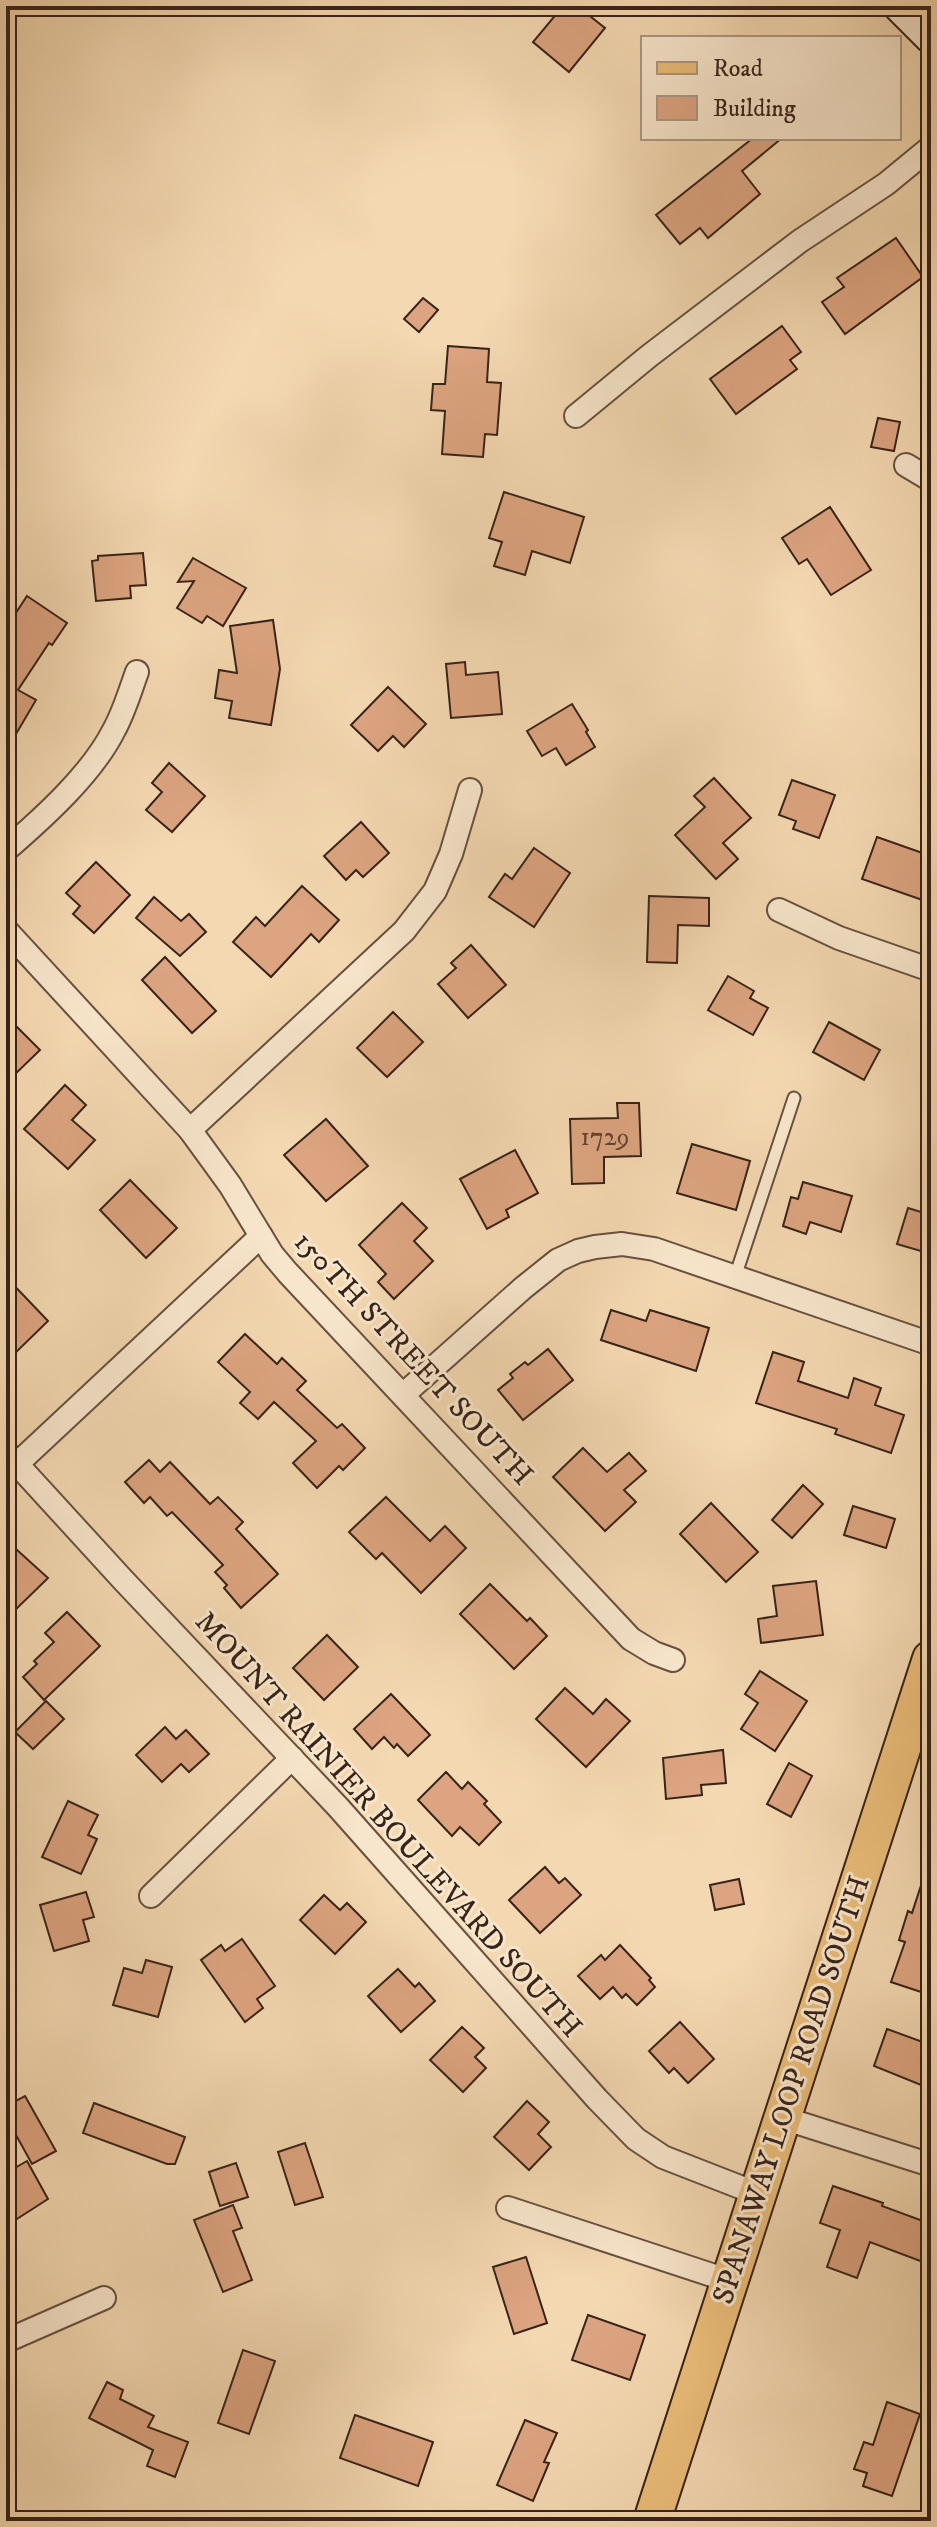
<svg xmlns="http://www.w3.org/2000/svg" width="937" height="2527" font-family="'IM FELL DW Pica',serif">
  <style>
    .building { fill: #dca480; stroke: #382319; stroke-width: 2 }
    .lines { fill: none; stroke-linecap: round; stroke-linejoin: round }
    .lane-casing { stroke: #67503f; stroke-width: 15 }
    .street-casing { stroke: #67503f; stroke-width: 26 }
    .secondary-casing { stroke: #382319; stroke-width: 36 }
    .primary-casing { stroke: #382319; stroke-width: 40 }
    .lane { stroke: #f8e6cc; stroke-width: 11 }
    .street { stroke: #f8e6cc; stroke-width: 22 }
    .secondary { stroke: #f8e6cc; stroke-width: 32 }
    .primary { stroke: #eabc78; stroke-width: 36 }
    .labels { text-anchor: middle; dominant-baseline: central; stroke-width: 6; stroke-linejoin: round; paint-order: stroke }
    .number-label { font-size: 26px; fill: #614333 }
    .street-label { font-size: 30px; fill: #382319; stroke: #f8e6cc }
  </style>
  <rect width="100%" height="100%" fill="#f4d8b1"/>
  <filter id="stains"><feTurbulence type="fractalNoise" baseFrequency=".0025" numOctaves="4"/><feColorMatrix values="0 0 0 0 .2 0 0 0 0 .09 0 0 0 0 .02 0 0 0 .5 -.17"/></filter>
  <radialGradient id="worn" r=".72"><stop offset=".6" stop-color="#630" stop-opacity="0"/><stop offset="1" stop-color="#630" stop-opacity=".3"/></radialGradient>
  <!-- building -->
  <g class="building">
    <polygon points="563,6 577,6 605,28 569,72 533,42"/>
    <polygon points="753,138 782,138 742,171 760,194 708,238 700,228 680,244 656,215"/>
    <polygon points="896,238 923,277 845,334 822,302 844,287 837,278"/>
    <polygon points="423,298 438,310 419,332 404,319"/>
    <polygon points="782,326 801,352 790,360 797,369 736,414 710,379"/>
    <polygon points="448,346 489,349 487,382 501,383 497,435 485,434 483,457 442,454 445,411 431,410 433,384 445,384"/>
    <polygon points="878,418 900,422 894,451 871,447"/>
    <polygon points="504,492 584,517 570,563 532,551 525,575 494,566 502,542 489,538"/>
    <polygon points="830,507 871,570 831,595 807,559 799,564 782,538"/>
    <polygon points="143,553 146,585 130,586 131,598 96,601 92,561 98,560 98,556"/>
    <polygon points="193,558 246,588 223,626 207,616 202,623 177,608 194,581 178,582"/>
    <polygon points="27,596 67,623 52,645 49,643 18,690 36,700 6,751 6,628"/>
    <polygon points="273,620 280,669 271,725 229,718 232,701 215,698 219,670 237,673 230,626"/>
    <polygon points="465,662 466,675 498,672 502,714 451,718 446,664"/>
    <polygon points="388,687 426,724 404,747 393,736 378,751 351,725"/>
    <polygon points="572,704 588,730 586,732 595,747 566,765 556,748 542,756 527,731"/>
    <polygon points="169,763 205,796 172,832 146,810 162,792 152,783"/>
    <polygon points="714,778 751,818 723,843 738,859 716,879 675,835 705,807 694,796"/>
    <polygon points="792,780 835,795 819,838 793,829 796,821 779,815"/>
    <polygon points="361,822 389,853 363,877 356,870 346,880 324,856"/>
    <polygon points="877,837 931,856 931,903 862,879"/>
    <polygon points="534,848 570,873 534,927 489,897 505,874 512,879"/>
    <polygon points="96,862 130,895 94,933 73,914 80,906 66,893"/>
    <polygon points="302,886 339,920 319,942 311,934 271,977 233,942 256,917 265,926"/>
    <polygon points="649,896 709,898 709,926 678,925 677,963 647,962"/>
    <polygon points="154,897 181,921 189,914 206,932 180,956 136,918"/>
    <polygon points="471,945 506,985 468,1018 438,984 456,968 451,963"/>
    <polygon points="165,957 216,1011 192,1033 142,980"/>
    <polygon points="728,976 754,991 750,998 768,1008 753,1035 708,1010"/>
    <polygon points="393,1012 423,1042 387,1077 357,1048"/>
    <polygon points="6,1016 40,1050 6,1083"/>
    <polygon points="829,1022 880,1050 864,1080 813,1052"/>
    <polygon points="65,1085 86,1105 72,1120 95,1140 68,1169 24,1129"/>
    <polygon points="617,1103 639,1103 641,1156 604,1157 604,1183 572,1184 570,1119 618,1118"/>
    <polygon points="326,1119 368,1166 326,1201 284,1155"/>
    <polygon points="692,1144 750,1161 736,1210 677,1193"/>
    <polygon points="515,1150 538,1193 506,1210 509,1217 487,1229 460,1179"/>
    <polygon points="130,1180 177,1228 146,1258 100,1210"/>
    <polygon points="803,1182 852,1196 841,1232 810,1222 806,1234 783,1226 791,1197 798,1199"/>
    <polygon points="402,1203 427,1228 414,1241 433,1261 394,1299 378,1282 386,1274 359,1245"/>
    <polygon points="908,1208 931,1215 931,1254 897,1244"/>
    <polygon points="6,1277 48,1321 6,1362"/>
    <polygon points="611,1310 646,1321 650,1310 709,1328 696,1371 601,1340"/>
    <polygon points="245,1334 277,1364 282,1358 306,1381 297,1390 337,1428 342,1424 365,1448 343,1470 339,1466 317,1488 293,1463 316,1441 274,1402 258,1419 240,1403 250,1392 218,1362"/>
    <polygon points="548,1349 573,1380 523,1420 498,1390 513,1378 510,1374 525,1362 528,1365"/>
    <polygon points="773,1352 804,1362 798,1381 848,1398 854,1378 881,1388 875,1405 904,1415 891,1453 835,1434 837,1429 756,1403"/>
    <polygon points="583,1448 607,1472 629,1453 646,1471 624,1490 636,1502 605,1531 553,1477"/>
    <polygon points="149,1460 160,1472 170,1462 210,1504 218,1497 243,1522 236,1529 278,1574 241,1608 224,1588 227,1585 215,1572 223,1565 172,1512 167,1516 150,1497 144,1503 125,1482"/>
    <polygon points="803,1485 823,1504 792,1538 772,1520"/>
    <polygon points="386,1497 430,1541 445,1526 466,1548 421,1593 382,1553 376,1559 349,1532"/>
    <polygon points="711,1503 758,1552 726,1582 680,1534"/>
    <polygon points="853,1506 895,1519 886,1548 844,1535"/>
    <polygon points="6,1540 48,1578 6,1619"/>
    <polygon points="816,1581 823,1635 761,1643 758,1619 777,1616 773,1586"/>
    <polygon points="490,1584 527,1621 530,1618 547,1636 514,1669 460,1614"/>
    <polygon points="67,1612 100,1646 44,1700 23,1677 37,1664 34,1661 54,1642 45,1633"/>
    <polygon points="327,1635 358,1667 324,1700 293,1668"/>
    <polygon points="760,1671 807,1701 775,1751 741,1729 758,1703 745,1694"/>
    <polygon points="565,1688 593,1714 606,1699 630,1721 586,1767 536,1719"/>
    <polygon points="391,1694 430,1735 408,1756 397,1744 394,1748 384,1737 372,1749 354,1729"/>
    <polygon points="46,1701 64,1719 33,1749 15,1732"/>
    <polygon points="165,1727 176,1739 186,1730 209,1754 189,1772 181,1764 162,1782 136,1755"/>
    <polygon points="723,1750 726,1783 701,1785 702,1795 666,1799 663,1758"/>
    <polygon points="789,1763 812,1776 791,1817 767,1804"/>
    <polygon points="446,1772 462,1789 468,1782 487,1801 484,1804 501,1822 479,1845 460,1827 452,1836 418,1800"/>
    <polygon points="68,1801 98,1815 88,1835 97,1839 81,1874 42,1857"/>
    <polygon points="545,1867 559,1883 565,1878 581,1895 540,1933 509,1900"/>
    <polygon points="927,1867 931,1868 931,1963 921,1992 891,1982 905,1942 899,1940 908,1911 912,1913"/>
    <polygon points="739,1879 744,1904 715,1910 710,1885"/>
    <polygon points="86,1892 94,1917 83,1920 89,1941 54,1951 40,1905"/>
    <polygon points="324,1895 340,1910 347,1903 366,1922 335,1954 300,1920"/>
    <polygon points="242,1939 275,1986 257,1999 263,2008 245,2022 201,1960 221,1945 225,1951"/>
    <polygon points="620,1945 651,1978 649,1980 655,1987 637,2005 626,1994 622,1998 613,1987 600,1999 578,1976 601,1955 605,1960"/>
    <polygon points="146,1960 172,1967 158,2017 113,2005 124,1968 142,1973"/>
    <polygon points="398,1969 415,1987 419,1983 435,2001 401,2032 368,1996"/>
    <polygon points="680,2022 714,2059 688,2083 674,2068 669,2073 649,2051"/>
    <polygon points="462,2027 484,2048 475,2057 486,2068 463,2092 430,2060"/>
    <polygon points="887,2029 931,2045 931,2089 874,2066"/>
    <polygon points="25,2096 56,2151 32,2164 6,2117 6,2106"/>
    <polygon points="527,2101 549,2122 538,2134 551,2147 529,2170 494,2137"/>
    <polygon points="94,2103 185,2137 175,2164 167,2164 83,2133"/>
    <polygon points="305,2143 323,2197 295,2205 278,2152"/>
    <polygon points="27,2161 48,2199 6,2226 6,2173"/>
    <polygon points="236,2163 248,2197 220,2206 209,2172"/>
    <polygon points="833,2186 883,2203 882,2206 931,2224 931,2265 870,2242 857,2278 827,2267 840,2230 820,2223"/>
    <polygon points="233,2205 242,2228 233,2231 252,2280 223,2292 194,2220"/>
    <polygon points="526,2257 547,2323 514,2334 493,2267"/>
    <polygon points="588,2315 645,2335 630,2380 572,2360"/>
    <polygon points="243,2350 275,2361 249,2434 218,2423"/>
    <polygon points="107,2382 123,2390 120,2399 154,2416 148,2427 188,2442 175,2477 147,2466 153,2450 89,2418"/>
    <polygon points="887,2402 920,2414 892,2496 863,2486 867,2473 854,2469 864,2442 873,2445"/>
    <polygon points="355,2415 433,2442 418,2486 340,2458"/>
    <polygon points="525,2420 557,2433 544,2462 549,2463 533,2501 497,2485"/>
  </g>
  <g class="lines">
    <defs>
      <polyline id="lane" points="735,1277 794,1098"/>
      <g id="street">
        <polyline points="576,416 649,356 800,241 886,184 931,147"/>
        <polyline points="906,465 931,480"/>
        <path d="M 6,850 C 43,818 92,774 114,730 C 124,712 130,691 137,672"/>
        <polyline points="779,910 839,938 931,970"/>
        <polyline points="6,930 190,1130 230,1185 272,1254 288,1273 631,1639 654,1653 673,1660"/>
        <polyline points="190,1130 404,931 435,891 451,854 470,790"/>
        <polyline points="404,1394 523,1288 558,1260 578,1251 595,1247 622,1244 654,1249 931,1344"/>
        <polyline points="6,1452 124,1581 338,1807 597,2099 636,2139 663,2157 758,2194"/>
        <polyline points="17,1464 261,1236"/>
        <polyline points="151,1896 292,1758"/>
        <polyline points="783,2118 931,2165"/>
        <polyline points="508,2208 730,2281"/>
        <polyline points="6,2341 104,2298"/>
      </g>
      <polyline id="secondary" points="900,6 931,37"/>
      <polyline id="primary" points="652,2521 931,1659"/>
    </defs>
    <!-- lane casing -->
    <use href="#lane" class="lane-casing"/>
    <!-- street casing -->
    <use href="#street" class="street-casing"/>
    <!-- secondary casing -->
    <use href="#secondary" class="secondary-casing"/>
    <!-- primary casing -->
    <use href="#primary" class="primary-casing"/>
    <!-- lane -->
    <use href="#lane" class="lane"/>
    <!-- street -->
    <use href="#street" class="street"/>
    <!-- secondary -->
    <use href="#secondary" class="secondary"/>
    <!-- primary -->
    <use href="#primary" class="primary"/>
  </g>
  <g class="labels">
    <!-- number labels -->
    <g class="number-label">
      <text x="605" y="1137">1729</text>
    </g>
    <!-- street labels -->
    <g class="street-label">
      <text transform="translate(413 1359) rotate(47)">150TH STREET SOUTH</text>
      <text transform="translate(388 1825) rotate(48)">MOUNT RAINIER BOULEVARD SOUTH</text>
      <text transform="translate(792 2090) rotate(-72)">SPANAWAY LOOP ROAD SOUTH</text>
    </g>
  </g>
  <!-- margin -->
  <rect width="937" height="2527" fill="none" stroke="#f4d8b1" stroke-width="32"/>
  <rect x="8" y="8" width="921" height="2511" fill="none" stroke="#382319" stroke-width="4"/>
  <rect x="16" y="16" width="905" height="2495" fill="none" stroke="#382319" stroke-width="2"/>
  <!-- legend -->
  <rect x="641" y="36" width="260" height="104" fill="#f8e6cc" stroke="#ab9884" stroke-width="2"/>
  <rect x="657" y="62" width="40" height="12" fill="#eabc78" stroke="#ab9884" stroke-width="2"/>
  <text x="713" y="76" font-size="24" fill="#382319">Road</text>
  <rect x="657" y="96" width="40" height="24" fill="#dca480" stroke="#ab9884" stroke-width="2"/>
  <text x="713" y="116" font-size="24" fill="#382319">Building</text>
  <rect width="100%" height="100%" filter="url(#stains)"/>
  <rect width="100%" height="100%" fill="url(#worn)"/>
</svg>
